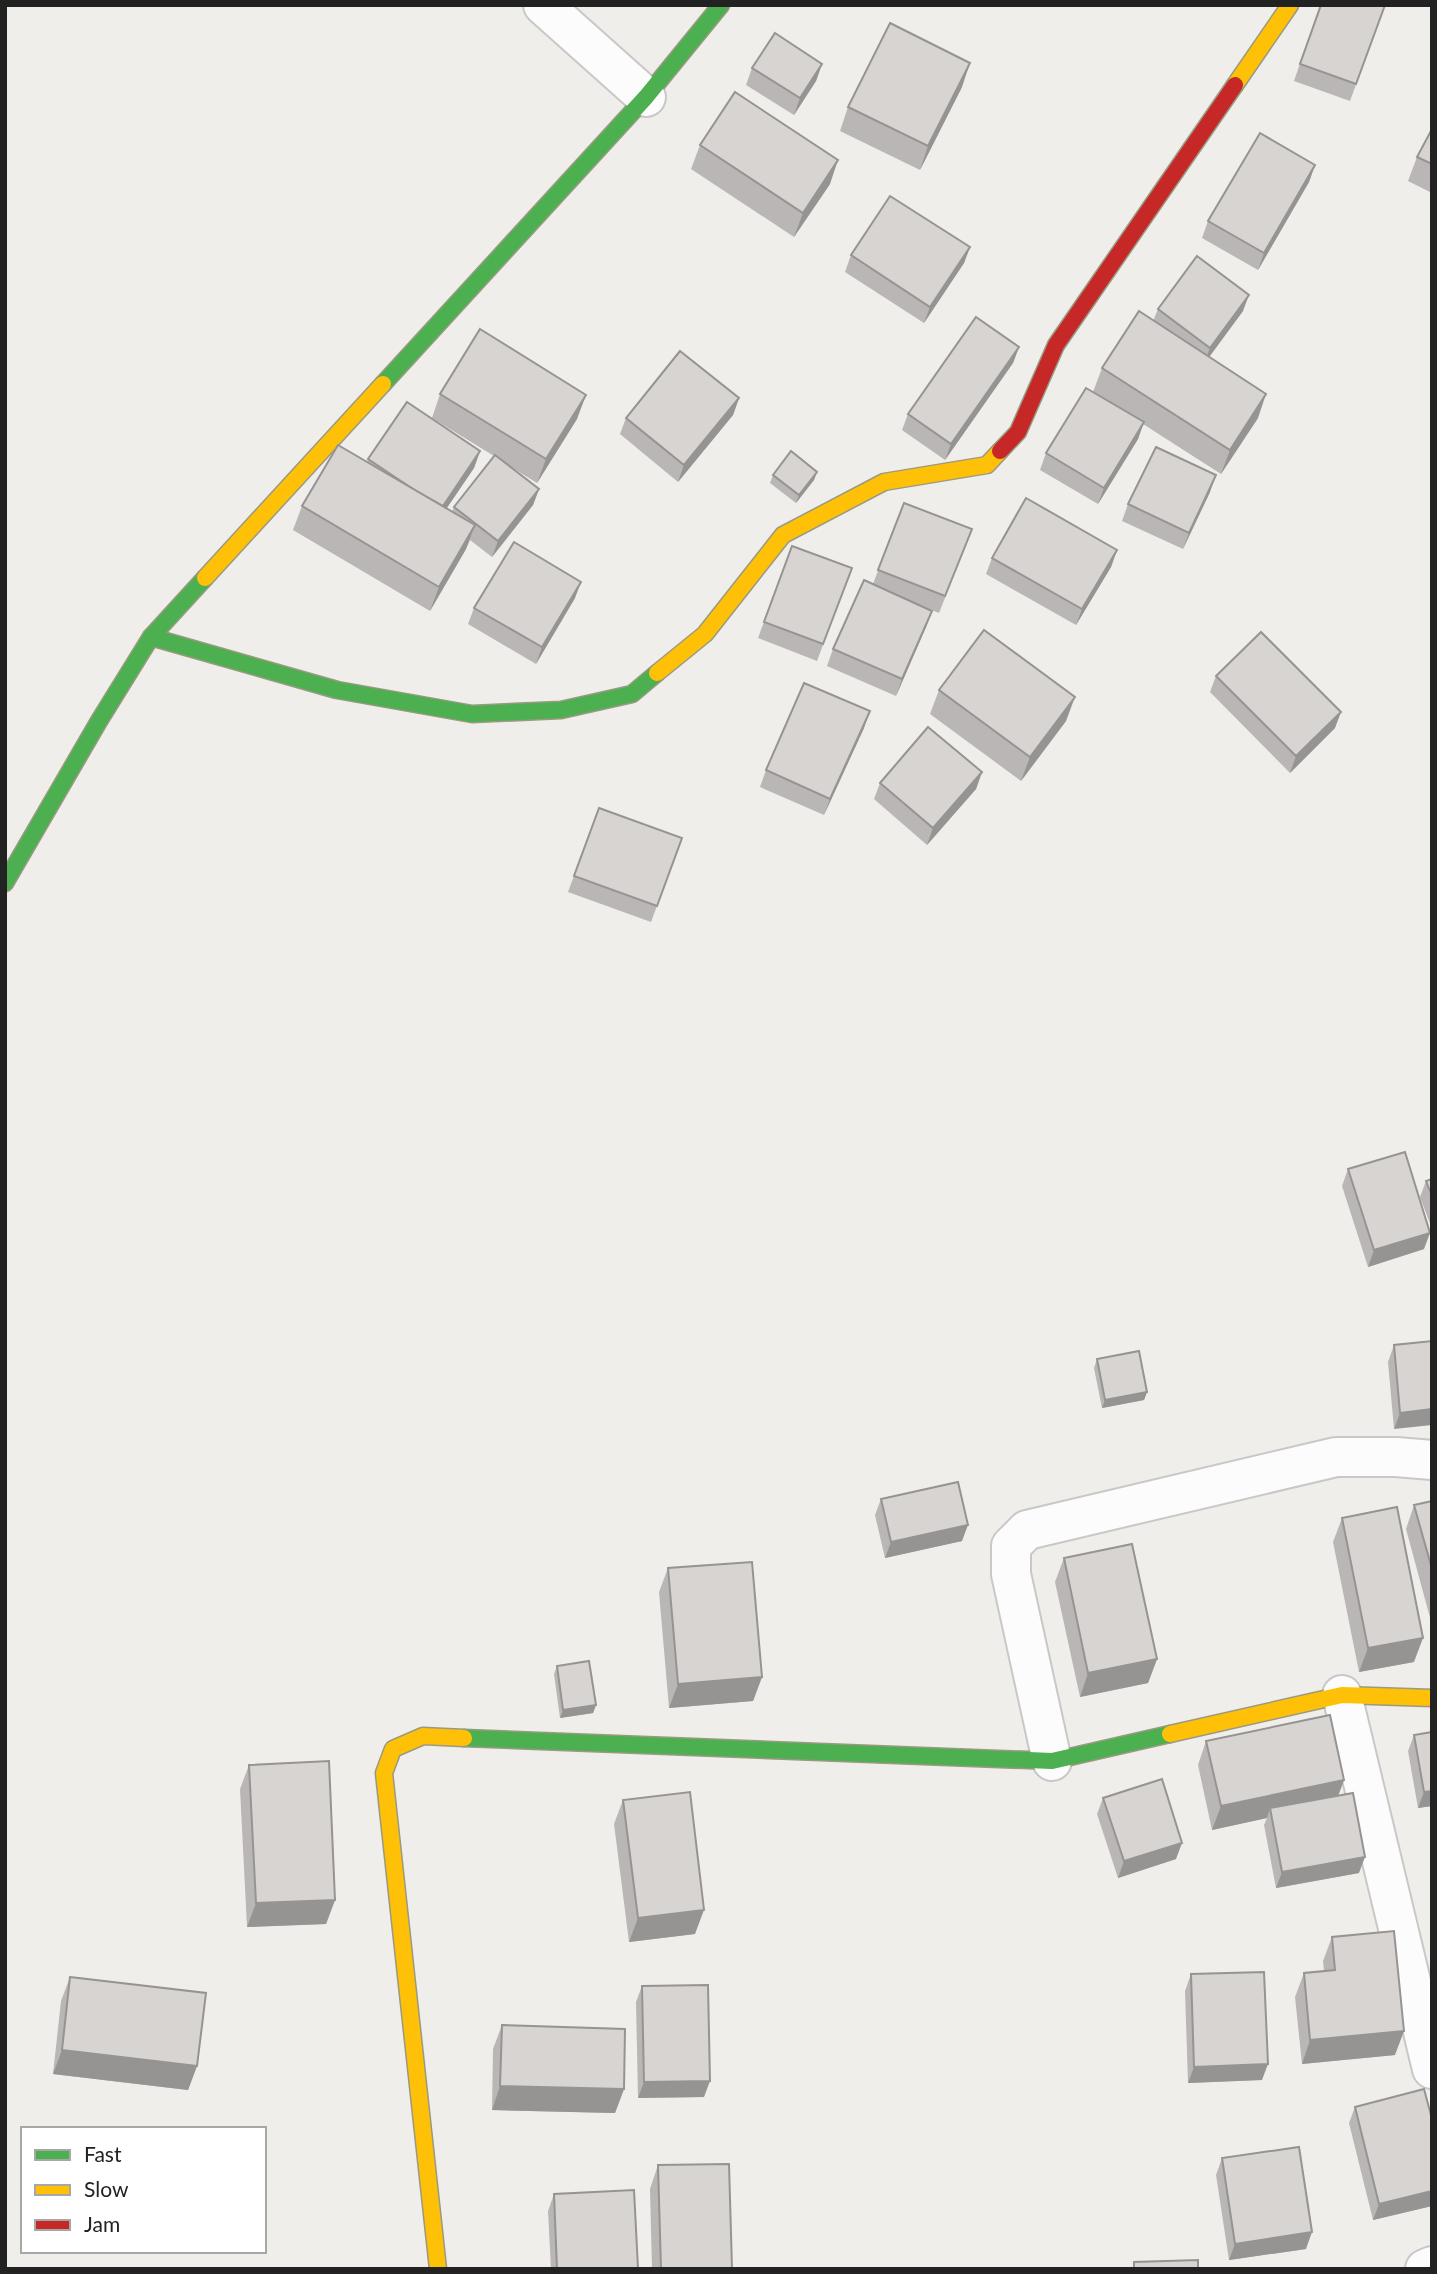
<svg xmlns="http://www.w3.org/2000/svg" width="1437" height="2274" font-family="Lato,sans-serif">
  <style>
    .lines { fill: none; stroke-linecap: round; stroke-linejoin: round }
    .street-casing { stroke: #c9c8c7; stroke-width: 42 }
    .fast-casing { stroke: #999a82; stroke-width: 19 }
    .slow-casing { stroke: #999a82; stroke-width: 19 }
    .jam-casing { stroke: #999a82; stroke-width: 19 }
    .street { stroke: #fdfcfc; stroke-width: 38 }
    .fast { stroke: #4caf50; stroke-width: 16 }
    .slow { stroke: #ffc107; stroke-width: 16 }
    .jam { stroke: #c62828; stroke-width: 16 }
    .wall { fill: #b9b6b5 }
    .shaded-wall { fill: #969493 }
    .building { fill: #d7d4d2; stroke: #969493; stroke-width: 2 }
  </style>
  <rect width="100%" height="100%" fill="#f0eeeb"/>
  <g class="lines">
    <defs>
      <g id="street">
        <polyline points="543,5 646,97"/>
        <polyline points="1342,1695 1432,2069"/>
        <polyline points="1052,1761 1011,1574 1011,1546 1027,1530 1336,1457 1396,1457 1432,1460"/>
        <polyline points="1425,2269 1432,2266"/>
      </g>
      <g id="fast">
        <polyline points="383,384 646,97 721,5"/>
        <polyline points="151,637 337,690 472,714 561,710 632,694 657,673"/>
        <polyline points="5,883 99,721 151,637 205,578"/>
        <polyline points="464,1738 1052,1761 1170,1734"/>
      </g>
      <g id="slow">
        <polyline points="1235,85 1290,5"/>
        <polyline points="205,578 383,384"/>
        <polyline points="657,673 705,634 783,535 884,482 987,465 1000,451"/>
        <polyline points="1170,1734 1342,1695 1432,1698"/>
        <polyline points="438,2269 384,1773 393,1749 423,1736 464,1738"/>
      </g>
      <polyline id="jam" points="1000,451 1018,432 1056,345 1235,85"/>
    </defs>
    <!-- street casing -->
    <use href="#street" class="street-casing"/>
    <!-- fast casing -->
    <use href="#fast" class="fast-casing"/>
    <!-- slow casing -->
    <use href="#slow" class="slow-casing"/>
    <!-- jam casing -->
    <use href="#jam" class="jam-casing"/>
    <!-- street -->
    <use href="#street" class="street"/>
    <!-- fast -->
    <use href="#fast" class="fast"/>
    <!-- slow -->
    <use href="#slow" class="slow"/>
    <!-- jam -->
    <use href="#jam" class="jam"/>
  </g>
  <!-- wall -->
  <g class="wall">
    <polygon points="1320,5 1385,5 1350,101 1294,81"/>
    <polygon points="822,64 816,81 794,115 746,85 752,68"/>
    <polygon points="962,87 920,170 840,131 848,107"/>
    <polygon points="1432,129 1432,193 1408,181 1417,157"/>
    <polygon points="700,145 830,184 794,237 691,169"/>
    <polygon points="1315,165 1309,182 1258,270 1202,238 1208,221"/>
    <polygon points="970,247 964,263 924,323 845,272 851,255"/>
    <polygon points="1158,309 1243,311 1209,357 1258,418 1221,474 1143,424 1138,439 1098,504 1040,470 1046,453 1093,392 1102,368 1153,321"/>
    <polygon points="1019,347 1013,363 945,460 902,430 908,414"/>
    <polygon points="440,394 577,419 537,483 511,467 539,489 533,505 492,557 470,540 466,549 430,611 293,530 302,506 367,462 368,459 480,451 474,468 446,509 452,512 454,507 494,456 432,418"/>
    <polygon points="739,398 733,415 678,482 620,434 626,418"/>
    <polygon points="817,472 814,480 796,503 770,483 773,475"/>
    <polygon points="1210,492 1183,549 1122,521 1128,504"/>
    <polygon points="904,503 966,545 939,613 919,605 932,611 926,627 896,696 827,666 833,649 873,584"/>
    <polygon points="792,546 852,568 817,661 758,638"/>
    <polygon points="1117,550 1111,567 1076,625 986,574 992,558"/>
    <polygon points="575,598 536,664 468,624 474,608"/>
    <polygon points="1216,676 1335,728 1290,773 1210,692"/>
    <polygon points="939,690 1066,721 1021,781 930,714"/>
    <polygon points="864,728 824,815 760,787 766,770"/>
    <polygon points="982,772 976,789 927,845 874,799 880,783"/>
    <polygon points="599,808 682,838 651,922 568,892"/>
    <polygon points="1348,1169 1424,1249 1368,1267 1342,1186"/>
    <polygon points="1432,1179 1432,1229 1420,1197 1426,1181"/>
    <polygon points="1432,1341 1394,1429 1388,1362 1394,1345"/>
    <polygon points="1097,1359 1147,1392 1144,1400 1102,1408 1094,1368"/>
    <polygon points="881,1499 962,1541 885,1558 875,1515"/>
    <polygon points="1432,1501 1432,1625 1406,1529 1414,1505"/>
    <polygon points="1342,1518 1414,1662 1359,1672 1333,1542"/>
    <polygon points="1064,1558 1157,1659 1148,1683 1080,1697 1055,1582"/>
    <polygon points="668,1568 762,1677 753,1701 669,1708 659,1592"/>
    <polygon points="557,1666 596,1705 593,1713 560,1718 554,1674"/>
    <polygon points="1432,1732 1432,1806 1418,1808 1408,1751 1414,1735"/>
    <polygon points="1206,1741 1344,1780 1338,1796 1359,1873 1276,1888 1264,1825 1267,1818 1212,1830 1198,1765"/>
    <polygon points="249,1765 335,1900 326,1924 247,1927 240,1789"/>
    <polygon points="1103,1798 1176,1859 1118,1878 1097,1814"/>
    <polygon points="623,1800 695,1934 629,1942 614,1824"/>
    <polygon points="1332,1937 1395,2055 1302,2064 1295,1997 1304,1973 1324,1971 1323,1961"/>
    <polygon points="1191,1974 1262,2080 1188,2083 1185,1991"/>
    <polygon points="70,1977 197,2066 188,2090 53,2074 61,2001"/>
    <polygon points="642,1986 704,2097 638,2098 636,2002"/>
    <polygon points="502,2025 624,2089 615,2113 492,2110 493,2049"/>
    <polygon points="1355,2107 1432,2119 1432,2206 1373,2220 1349,2123"/>
    <polygon points="1222,2158 1306,2249 1229,2260 1216,2175"/>
    <polygon points="658,2165 732,2269 652,2269 650,2189"/>
    <polygon points="554,2194 637,2269 551,2269 548,2211"/>
  </g>
  <!-- shaded-wall -->
  <g class="shaded-wall">
    <polygon points="970,63 962,87 920,170 928,146"/>
    <polygon points="822,64 816,81 794,115 800,98"/>
    <polygon points="838,160 830,184 794,237 803,213"/>
    <polygon points="1315,165 1309,182 1258,270 1264,253"/>
    <polygon points="970,247 964,263 924,323 930,307"/>
    <polygon points="1249,295 1243,311 1204,364 1210,348"/>
    <polygon points="1019,347 1013,363 945,460 951,444"/>
    <polygon points="1266,394 1258,418 1221,474 1230,450"/>
    <polygon points="586,395 577,419 537,483 546,459"/>
    <polygon points="739,398 733,415 678,482 684,465"/>
    <polygon points="1144,422 1138,439 1098,504 1104,488"/>
    <polygon points="480,451 474,468 436,524 442,508"/>
    <polygon points="817,472 814,480 796,503 799,495"/>
    <polygon points="1216,475 1210,492 1183,549 1189,533"/>
    <polygon points="539,489 533,505 492,557 498,541"/>
    <polygon points="475,525 466,549 430,611 439,587"/>
    <polygon points="1117,550 1111,567 1076,625 1082,609"/>
    <polygon points="581,582 575,598 536,664 542,647"/>
    <polygon points="932,611 926,627 896,696 902,679"/>
    <polygon points="1075,697 1066,721 1021,781 1030,757"/>
    <polygon points="870,711 864,728 824,815 830,799"/>
    <polygon points="1341,712 1335,728 1290,773 1296,756"/>
    <polygon points="982,772 976,789 927,845 933,828"/>
    <polygon points="1430,1233 1424,1249 1368,1267 1374,1250"/>
    <polygon points="1147,1392 1144,1400 1102,1408 1105,1400"/>
    <polygon points="1432,1409 1432,1425 1394,1429 1400,1413"/>
    <polygon points="968,1525 962,1541 885,1558 891,1542"/>
    <polygon points="1423,1638 1414,1662 1359,1672 1368,1648"/>
    <polygon points="1157,1659 1148,1683 1080,1697 1088,1673"/>
    <polygon points="762,1677 753,1701 669,1708 678,1684"/>
    <polygon points="596,1705 593,1713 560,1718 563,1710"/>
    <polygon points="1344,1780 1335,1804 1270,1808 1267,1818 1212,1830 1221,1806"/>
    <polygon points="1432,1791 1432,1806 1418,1808 1424,1792"/>
    <polygon points="1182,1843 1176,1859 1118,1878 1124,1861"/>
    <polygon points="1365,1857 1359,1873 1276,1888 1282,1872"/>
    <polygon points="335,1900 326,1924 247,1927 256,1903"/>
    <polygon points="704,1910 695,1934 629,1942 638,1918"/>
    <polygon points="1404,2031 1395,2055 1302,2064 1310,2040"/>
    <polygon points="62,2050 197,2066 188,2090 53,2074"/>
    <polygon points="1268,2064 1262,2080 1188,2083 1194,2067"/>
    <polygon points="710,2081 704,2097 638,2098 644,2082"/>
    <polygon points="500,2086 624,2089 615,2113 492,2110"/>
    <polygon points="1432,2191 1432,2206 1373,2220 1379,2204"/>
    <polygon points="1312,2232 1306,2249 1229,2260 1235,2244"/>
  </g>
  <!-- building -->
  <g class="building">
    <polygon points="1321,5 1385,5 1356,84 1300,64"/>
    <polygon points="890,23 970,63 928,146 848,107"/>
    <polygon points="775,33 822,64 800,98 752,68"/>
    <polygon points="735,92 838,160 803,213 700,145"/>
    <polygon points="1432,129 1432,164 1417,157"/>
    <polygon points="1260,133 1315,165 1264,253 1208,221"/>
    <polygon points="890,196 970,247 930,307 851,255"/>
    <polygon points="1197,256 1249,295 1210,348 1158,309"/>
    <polygon points="1139,311 1266,394 1230,450 1102,368"/>
    <polygon points="976,317 1019,347 951,444 908,414"/>
    <polygon points="480,329 586,395 546,459 440,394"/>
    <polygon points="680,351 739,398 684,465 626,418"/>
    <polygon points="1086,388 1144,422 1104,488 1046,453"/>
    <polygon points="407,402 480,451 443,506 416,491 368,459"/>
    <polygon points="338,445 475,525 439,587 302,506"/>
    <polygon points="1156,447 1216,475 1189,533 1128,504"/>
    <polygon points="791,451 817,472 799,495 773,475"/>
    <polygon points="495,455 539,489 498,541 454,507"/>
    <polygon points="1026,498 1117,550 1082,609 992,558"/>
    <polygon points="904,503 972,529 945,596 878,570"/>
    <polygon points="514,542 581,582 542,647 474,608"/>
    <polygon points="792,546 852,568 823,644 764,622"/>
    <polygon points="864,580 932,611 902,679 833,649"/>
    <polygon points="984,630 1075,697 1030,757 939,690"/>
    <polygon points="1261,632 1341,712 1296,756 1216,676"/>
    <polygon points="804,683 870,711 830,799 766,770"/>
    <polygon points="928,727 982,772 933,828 880,783"/>
    <polygon points="599,808 682,838 657,906 574,876"/>
    <polygon points="1405,1152 1430,1233 1374,1250 1348,1169"/>
    <polygon points="1432,1179 1432,1196 1426,1181"/>
    <polygon points="1432,1341 1432,1409 1400,1413 1394,1345"/>
    <polygon points="1139,1351 1147,1392 1105,1400 1097,1359"/>
    <polygon points="958,1482 968,1525 891,1542 881,1499"/>
    <polygon points="1432,1501 1432,1569 1414,1505"/>
    <polygon points="1397,1507 1423,1638 1368,1648 1342,1518"/>
    <polygon points="1132,1544 1157,1659 1088,1673 1064,1558"/>
    <polygon points="752,1562 762,1677 678,1684 668,1568"/>
    <polygon points="589,1661 596,1705 563,1710 557,1666"/>
    <polygon points="1330,1715 1344,1780 1221,1806 1206,1741"/>
    <polygon points="1432,1732 1432,1791 1424,1792 1414,1735"/>
    <polygon points="329,1761 335,1900 256,1903 249,1765"/>
    <polygon points="1162,1779 1182,1843 1124,1861 1103,1798"/>
    <polygon points="690,1792 704,1910 638,1918 623,1800"/>
    <polygon points="1353,1793 1365,1857 1282,1872 1270,1808"/>
    <polygon points="1394,1931 1404,2031 1310,2040 1304,1973 1335,1970 1332,1937"/>
    <polygon points="1264,1972 1268,2064 1194,2067 1191,1974"/>
    <polygon points="70,1977 206,1993 197,2066 62,2050"/>
    <polygon points="708,1985 710,2081 644,2082 642,1986"/>
    <polygon points="502,2025 625,2029 624,2089 500,2086"/>
    <polygon points="1424,2089 1432,2119 1432,2191 1379,2204 1355,2107"/>
    <polygon points="1299,2147 1312,2232 1235,2244 1222,2158"/>
    <polygon points="729,2164 732,2269 661,2269 658,2165"/>
    <polygon points="634,2190 638,2268 557,2269 554,2194"/>
    <polygon points="1198,2260 1198,2269 1134,2269 1134,2262"/>
  </g>
  <!-- border -->
  <rect width="1437" height="2274" fill="none" stroke="#222222" stroke-width="14"/>
  <!-- legend -->
  <rect x="21" y="2127" width="245" height="126" fill="#ffffff" stroke="#a7a7a7" stroke-width="2"/>
  <rect x="35" y="2150" width="35" height="10" fill="#4caf50" stroke="#a7a7a7" stroke-width="2"/>
  <text x="84" y="2162" font-size="21" fill="#222222">Fast</text>
  <rect x="35" y="2185" width="35" height="10" fill="#ffc107" stroke="#a7a7a7" stroke-width="2"/>
  <text x="84" y="2197" font-size="21" fill="#222222">Slow</text>
  <rect x="35" y="2220" width="35" height="10" fill="#c62828" stroke="#a7a7a7" stroke-width="2"/>
  <text x="84" y="2232" font-size="21" fill="#222222">Jam</text>
</svg>
